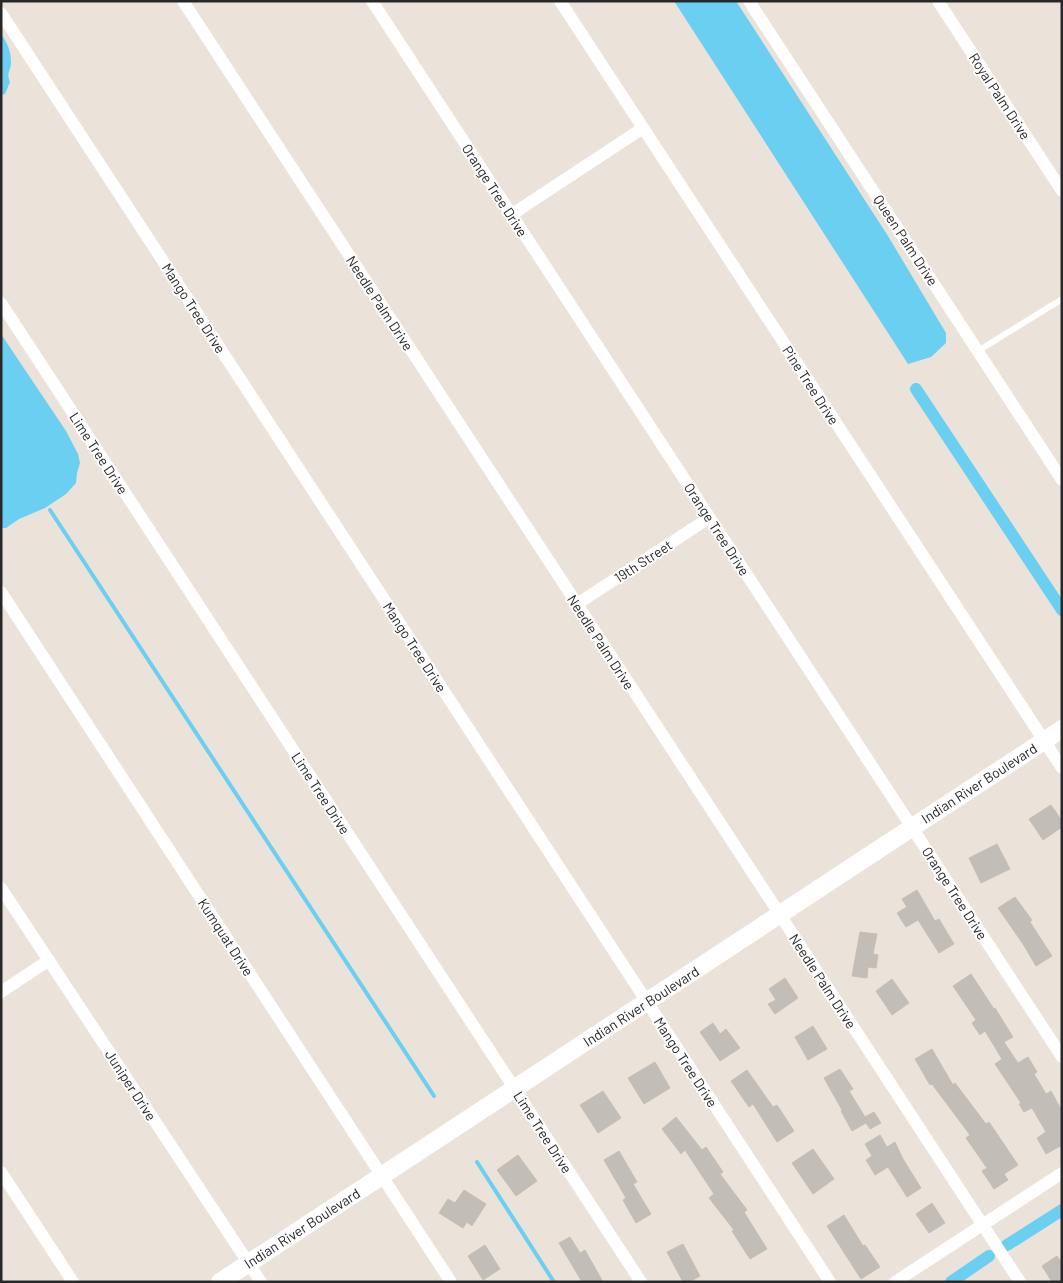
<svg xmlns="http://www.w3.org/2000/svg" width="1063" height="1283" font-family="Barlow,sans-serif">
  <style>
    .water { fill: #6acff0 }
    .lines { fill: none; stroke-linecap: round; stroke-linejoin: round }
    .stream { stroke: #6acff0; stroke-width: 4 }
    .canal { stroke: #6acff0; stroke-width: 12 }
    .building { fill: #c3bdb7; stroke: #c6bfb4 }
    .lane { stroke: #fff; stroke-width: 6 }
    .street { stroke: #fff; stroke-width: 12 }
    .secondary { stroke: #fff; stroke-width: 18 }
    .labels { text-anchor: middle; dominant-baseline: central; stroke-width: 4; stroke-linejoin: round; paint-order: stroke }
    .street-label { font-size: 14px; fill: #282828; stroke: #fff }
  </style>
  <rect width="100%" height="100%" fill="#ebe3da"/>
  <!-- water -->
  <g class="water">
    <polygon points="674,1 736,1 888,236 946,333 946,343 931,357 908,364"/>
    <path d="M 1,34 C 7,42 11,51 11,62 C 11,72 6,71 10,82 L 5,94 L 1,95 Z"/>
    <polygon points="1,334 66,431 78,454 80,463 77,473 76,483 66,494 45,508 19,519 6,528 1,528"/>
  </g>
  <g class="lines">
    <!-- stream -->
    <g class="stream">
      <polyline points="50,510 434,1096"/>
      <polyline points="477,1162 554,1282"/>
    </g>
    <!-- canal -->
    <g class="canal">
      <polyline points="916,389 1062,610"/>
      <polyline points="1007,1245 1062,1210"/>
      <polyline points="951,1282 989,1256"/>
    </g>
  </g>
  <!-- building -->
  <g class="building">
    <polygon points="1051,805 1062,821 1062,827 1043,840 1029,819"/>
    <polygon points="997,844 1010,869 981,883 969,858"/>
    <polygon points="917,890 935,921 939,919 954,944 939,953 918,920 906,927 897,913 907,907 902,899"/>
    <polygon points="1015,897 1032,920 1030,922 1052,956 1036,966 1023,944 998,908"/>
    <polygon points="860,932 877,934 873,954 878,955 876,968 868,967 867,978 852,976"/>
    <polygon points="971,974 994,1009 995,1008 1013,1037 1004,1042 1018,1063 1028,1057 1037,1072 1034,1074 1046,1094 1051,1091 1062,1111 1062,1145 1046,1154 1037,1138 1046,1132 1032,1108 1024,1112 1019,1104 1021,1103 995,1064 1002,1059 985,1031 980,1035 972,1023 976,1020 953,986"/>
    <polygon points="785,978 798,998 775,1014 768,1004 776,1000 769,989"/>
    <polygon points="892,979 909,1003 892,1015 876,991"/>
    <polygon points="713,1023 720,1034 726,1029 740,1048 720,1061 700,1032"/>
    <polygon points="813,1026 827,1049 808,1060 795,1037"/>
    <polygon points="932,1049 953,1085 955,1083 986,1124 989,1122 1018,1165 1004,1174 1008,1180 994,1189 982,1171 987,1168 966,1138 970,1135 932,1084 930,1085 915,1059"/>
    <polygon points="655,1062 670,1088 644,1104 628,1078"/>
    <polygon points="840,1069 853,1089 849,1091 865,1117 874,1112 881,1123 870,1129 866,1123 852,1131 841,1111 842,1110 824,1078"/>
    <polygon points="747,1070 773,1107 777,1105 794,1131 777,1142 753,1104 749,1107 731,1081"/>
    <polygon points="603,1091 621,1118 598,1133 580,1105"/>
    <polygon points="676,1117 702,1150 706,1147 723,1172 720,1174 747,1210 744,1212 767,1249 750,1259 732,1231 734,1230 709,1198 714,1194 685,1150 681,1154 662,1129"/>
    <polygon points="880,1135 887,1147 895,1142 903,1159 921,1188 907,1197 888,1167 875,1175 866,1160 872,1156 865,1144"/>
    <polygon points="813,1149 834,1179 813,1194 792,1163"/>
    <polygon points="619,1151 637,1182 633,1184 651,1214 636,1223 623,1200 626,1198 604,1160"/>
    <polygon points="518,1155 537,1181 516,1196 497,1170"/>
    <polygon points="464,1190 486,1204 472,1226 467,1222 463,1228 439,1213 448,1199 455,1203"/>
    <polygon points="932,1203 945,1223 929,1233 916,1214"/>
    <polygon points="844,1215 863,1246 865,1245 880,1267 861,1279 827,1226"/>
    <polygon points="570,1237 580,1253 585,1250 603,1282 582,1282 559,1243"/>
    <polygon points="683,1244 700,1276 689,1282 683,1282 667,1252"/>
    <polygon points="485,1245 500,1269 483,1280 468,1256"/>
    <polygon points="1057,1256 1062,1263 1062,1282 1052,1282 1042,1266"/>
  </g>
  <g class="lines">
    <!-- lane -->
    <polyline class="lane" points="978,351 1062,299"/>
    <!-- street -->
    <g class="street">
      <polyline points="183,1 1020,1282"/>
      <polyline points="372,1 1062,1057"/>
      <polyline points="560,1 1062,768"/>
      <polyline points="749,1 1062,480"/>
      <polyline points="938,1 1062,191"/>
      <polyline points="1,13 830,1282"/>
      <polyline points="511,215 643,128"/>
      <polyline points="1,303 641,1282"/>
      <polyline points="1,592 451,1282"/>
      <polyline points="577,604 709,518"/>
      <polyline points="1,888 261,1282"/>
      <polyline points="1,992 49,960"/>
      <polyline points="1,1172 73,1282"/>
      <polyline points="895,1282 1062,1173"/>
    </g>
    <!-- secondary -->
    <polyline class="secondary" points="220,1282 1062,729"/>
  </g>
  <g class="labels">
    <!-- street labels -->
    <g class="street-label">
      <text transform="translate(1000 96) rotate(57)">Royal Palm Drive</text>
      <text transform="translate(495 190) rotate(57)">Orange Tree Drive</text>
      <text transform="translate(906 240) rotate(57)">Queen Palm Drive</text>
      <text transform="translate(380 303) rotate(57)">Needle Palm Drive</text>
      <text transform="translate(194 308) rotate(57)">Mango Tree Drive</text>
      <text transform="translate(811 385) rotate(57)">Pine Tree Drive</text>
      <text transform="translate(99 453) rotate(57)">Lime Tree Drive</text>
      <text transform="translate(717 529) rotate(57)">Orange Tree Drive</text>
      <text transform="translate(643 561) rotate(-33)">19th Street</text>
      <text transform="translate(601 642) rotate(57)">Needle Palm Drive</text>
      <text transform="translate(415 647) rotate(57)">Mango Tree Drive</text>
      <text transform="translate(979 783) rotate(-33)">Indian River Boulevard</text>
      <text transform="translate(321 793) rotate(57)">Lime Tree Drive</text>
      <text transform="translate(955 893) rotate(57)">Orange Tree Drive</text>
      <text transform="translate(226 937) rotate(57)">Kumquat Drive</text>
      <text transform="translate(823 981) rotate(57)">Needle Palm Drive</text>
      <text transform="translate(641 1006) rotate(-33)">Indian River Boulevard</text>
      <text transform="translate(686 1062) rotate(57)">Mango Tree Drive</text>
      <text transform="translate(131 1085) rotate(57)">Juniper Drive</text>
      <text transform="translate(543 1132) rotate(57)">Lime Tree Drive</text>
      <text transform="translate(302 1228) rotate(-33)">Indian River Boulevard</text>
    </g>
  </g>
  <!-- border -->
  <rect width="1063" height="1283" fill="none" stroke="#282828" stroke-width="5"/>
</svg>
